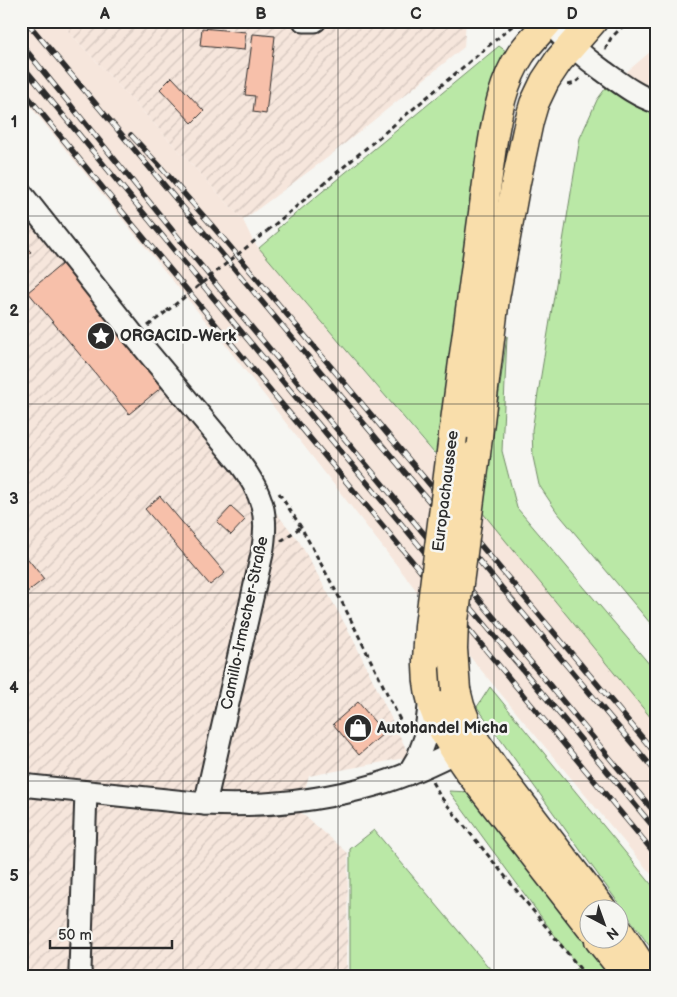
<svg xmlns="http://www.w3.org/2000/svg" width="677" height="997" font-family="'Balsamiq Sans',sans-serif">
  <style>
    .built { fill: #f6e6dc }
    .industrial { fill: url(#industrial-furrows) }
    .green { fill: #bae8a6; stroke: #728a68 }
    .building { fill: #f7c0aa; stroke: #2b2b2b }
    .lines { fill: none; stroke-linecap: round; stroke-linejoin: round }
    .minor-casing { stroke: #2b2b2b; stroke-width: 25 }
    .major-casing { stroke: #2b2b2b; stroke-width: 31 }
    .path { stroke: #2b2b2b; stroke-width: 3; stroke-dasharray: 5 4; stroke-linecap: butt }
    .minor { stroke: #f6f6f2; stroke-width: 21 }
    .major { stroke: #f9deab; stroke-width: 28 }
    .rail-casing { stroke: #2b2b2b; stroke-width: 5.5 }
    .rail { stroke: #f6f6f2; stroke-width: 4; stroke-dasharray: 11; stroke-linecap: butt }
    .major-bridge-casing { stroke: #2b2b2b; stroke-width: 31; stroke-linecap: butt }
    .path-bridge { stroke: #2b2b2b; stroke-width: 3; stroke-dasharray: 5 4; stroke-linecap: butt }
    .major-bridge { stroke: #f9deab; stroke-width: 28 }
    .grid { fill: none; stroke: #2b2b2b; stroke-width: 1; stroke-opacity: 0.55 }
    .labels { text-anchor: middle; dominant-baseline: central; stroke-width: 5; stroke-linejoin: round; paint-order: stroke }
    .poi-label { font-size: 16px; font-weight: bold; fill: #2b2b2b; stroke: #f6f6f2; text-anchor: start }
    .street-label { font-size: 16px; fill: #2b2b2b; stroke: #f6f6f2 }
    .neatline { fill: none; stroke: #2b2b2b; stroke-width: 2 }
    .grid-label { font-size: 16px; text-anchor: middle; font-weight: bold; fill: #2b2b2b }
  </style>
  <defs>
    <pattern id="industrial-furrows" width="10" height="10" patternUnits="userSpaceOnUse" patternTransform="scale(1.25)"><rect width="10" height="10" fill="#f6e6dc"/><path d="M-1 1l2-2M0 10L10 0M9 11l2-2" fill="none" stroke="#d3c5bd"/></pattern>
  </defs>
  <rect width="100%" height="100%" fill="#f6f6f2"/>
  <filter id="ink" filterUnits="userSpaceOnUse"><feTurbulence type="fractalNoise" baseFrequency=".02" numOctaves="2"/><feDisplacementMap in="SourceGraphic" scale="10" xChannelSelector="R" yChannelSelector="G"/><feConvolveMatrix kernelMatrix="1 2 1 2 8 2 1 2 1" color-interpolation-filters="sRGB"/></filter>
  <g filter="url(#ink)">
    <!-- built -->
    <g class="built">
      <polygon points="21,21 59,21 243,220 253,241 459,484 656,724 656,880 441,622 226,346 21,95"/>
      <polygon points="656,47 656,111 624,74"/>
    </g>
    <!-- industrial -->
    <g class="industrial">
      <polygon points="59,21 466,21 464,47 327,158 243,220"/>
      <polygon points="21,199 299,541 351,635 410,757 309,776 298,810 348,853 347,976 21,976"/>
    </g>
    <!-- green -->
    <g class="green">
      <polygon points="499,46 510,54 441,422 437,452 434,453 259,248 279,231 277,229"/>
      <polygon points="608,85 656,111 656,630 557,512 539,485 533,457 532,430 580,138 597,100"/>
      <polygon points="507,336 502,451 517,508 656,672 656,724 482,512"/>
      <polygon points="490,687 656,890 656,955 477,707"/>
      <polygon points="449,791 470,792 614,976 567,976 578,967"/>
      <polygon points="374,830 496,976 350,976 350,849"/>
    </g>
    <!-- building -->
    <g class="building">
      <polygon points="202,28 246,32 244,50 200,46"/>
      <polygon points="253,34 275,36 266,114 253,112 255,96 245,95"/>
      <polygon points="172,77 204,111 192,123 160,89"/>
      <polygon points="21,241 31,252 21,260"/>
      <polygon points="62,264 163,386 129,414 28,292"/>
      <polygon points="160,496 225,573 210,585 145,509"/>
      <polygon points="231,507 245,520 231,535 217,522"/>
      <polygon points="24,554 44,579 21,597 21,557"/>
      <polygon points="358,702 384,733 359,755 333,724"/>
    </g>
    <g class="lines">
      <defs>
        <g id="minor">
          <polyline points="304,21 315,21"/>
          <path d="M 547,21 C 564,39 582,56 602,70 C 619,82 636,96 656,102"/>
          <path d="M 21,193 L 135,337 L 239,462 C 263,494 269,515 262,554 L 205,804"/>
          <polyline points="408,774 418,757 425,738 430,699"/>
          <path d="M 21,785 L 205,804 C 262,807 320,801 375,785 C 407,776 439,761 469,745"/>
          <polyline points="81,976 80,970 86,792"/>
        </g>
        <g id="major">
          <path d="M 453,436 L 492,146 C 497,114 503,81 521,54 C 529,42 540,32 549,21"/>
          <polyline points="476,454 495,298 516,182 529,121 534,104 545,81 559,60 593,21"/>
          <path d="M 427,661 C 426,708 444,736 470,773 L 590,927"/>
          <polyline points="456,690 460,706 467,724 476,742 494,768 603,910"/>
          <polyline points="620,933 648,976"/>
          <polyline points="599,940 628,976"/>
        </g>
      </defs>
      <!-- minor casing -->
      <use href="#minor" class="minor-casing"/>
      <!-- major casing -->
      <use href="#major" class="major-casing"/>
      <!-- path -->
      <g class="path">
        <polyline points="605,50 611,38 628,21"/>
        <polyline points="568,85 575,83 582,77"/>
        <polyline points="267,231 517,22"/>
        <polyline points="148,326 167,311"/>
        <polyline points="279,493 301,527 345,608 406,732"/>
        <polyline points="281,541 301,527"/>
        <polyline points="432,782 440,796 586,976"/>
      </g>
      <!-- minor -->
      <use href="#minor" class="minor"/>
      <!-- major -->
      <use href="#major" class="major"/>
      <defs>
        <g id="rail">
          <polyline points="26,21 160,180 656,772"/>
          <polyline points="21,44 233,305 496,620 656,814"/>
          <polyline points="21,64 225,312 656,830"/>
          <polyline points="21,88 134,226 656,855"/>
          <polyline points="131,135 158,164 222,237 656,754"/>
        </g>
      </defs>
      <!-- rail casing -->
      <use href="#rail" class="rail-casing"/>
      <!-- rail -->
      <use href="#rail" class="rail"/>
      <defs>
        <g id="major-bridge">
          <polyline points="427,661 429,626 453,436"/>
          <polyline points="456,690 453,649 454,621 476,454"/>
        </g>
      </defs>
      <!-- major-bridge casing -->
      <use href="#major-bridge" class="major-bridge-casing"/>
      <!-- path-bridge -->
      <polyline class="path-bridge" points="167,311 267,231"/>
      <!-- major-bridge -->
      <use href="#major-bridge" class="major-bridge"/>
    </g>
  </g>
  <!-- grid -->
  <path class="grid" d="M 183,21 L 183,976M 338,21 L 338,976M 494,21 L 494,976M 21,216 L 656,216M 21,404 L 656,404M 21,593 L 656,593M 21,781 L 656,781"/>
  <!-- icons -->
  <defs>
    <symbol id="sight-disc" viewBox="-11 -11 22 22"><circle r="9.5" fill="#2b2b2b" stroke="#f6f6f2"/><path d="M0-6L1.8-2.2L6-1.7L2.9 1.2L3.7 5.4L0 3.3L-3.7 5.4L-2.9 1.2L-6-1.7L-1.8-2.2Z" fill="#fff"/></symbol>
    <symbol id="shop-disc" viewBox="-11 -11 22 22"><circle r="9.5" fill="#2b2b2b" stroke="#f6f6f2"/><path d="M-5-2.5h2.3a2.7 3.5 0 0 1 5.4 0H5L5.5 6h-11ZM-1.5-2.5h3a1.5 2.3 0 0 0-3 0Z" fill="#fff"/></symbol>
  </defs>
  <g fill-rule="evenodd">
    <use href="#sight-disc" x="85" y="320" width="32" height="32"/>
    <use href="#shop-disc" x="342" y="712" width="32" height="32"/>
  </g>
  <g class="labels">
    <!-- poi labels -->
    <g class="poi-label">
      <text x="120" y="336">ORGACID-Werk</text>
      <text x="377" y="728">Autohandel Micha</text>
    </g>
    <!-- street labels -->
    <g class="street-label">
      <text transform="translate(446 491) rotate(-83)">Europachaussee</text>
      <text transform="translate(245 623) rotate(-78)">Camillo-Irmscher-Straße</text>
    </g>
  </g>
  <!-- margin -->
  <rect width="677" height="997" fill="none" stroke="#f6f6f2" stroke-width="55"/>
  <!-- north arrow -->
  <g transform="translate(604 924) rotate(139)"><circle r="24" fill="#f6f6f2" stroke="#a5a5a2"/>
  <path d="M0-4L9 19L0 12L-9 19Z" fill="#2b2b2b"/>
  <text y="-8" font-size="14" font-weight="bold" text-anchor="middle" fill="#2b2b2b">N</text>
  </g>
  <!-- scale -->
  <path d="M50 940v8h122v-8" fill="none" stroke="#2b2b2b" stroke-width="2.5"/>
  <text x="58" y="940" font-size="15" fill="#2b2b2b" stroke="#f6f6f2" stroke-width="4" paint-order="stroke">50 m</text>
  <rect x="28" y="28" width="622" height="942" class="neatline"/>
  <g class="grid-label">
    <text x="105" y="19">A</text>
    <text x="261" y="19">B</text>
    <text x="416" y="19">C</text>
    <text x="572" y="19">D</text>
    <text x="14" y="127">1</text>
    <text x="14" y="316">2</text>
    <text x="14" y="504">3</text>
    <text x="14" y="693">4</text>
    <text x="14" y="881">5</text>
  </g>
</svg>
